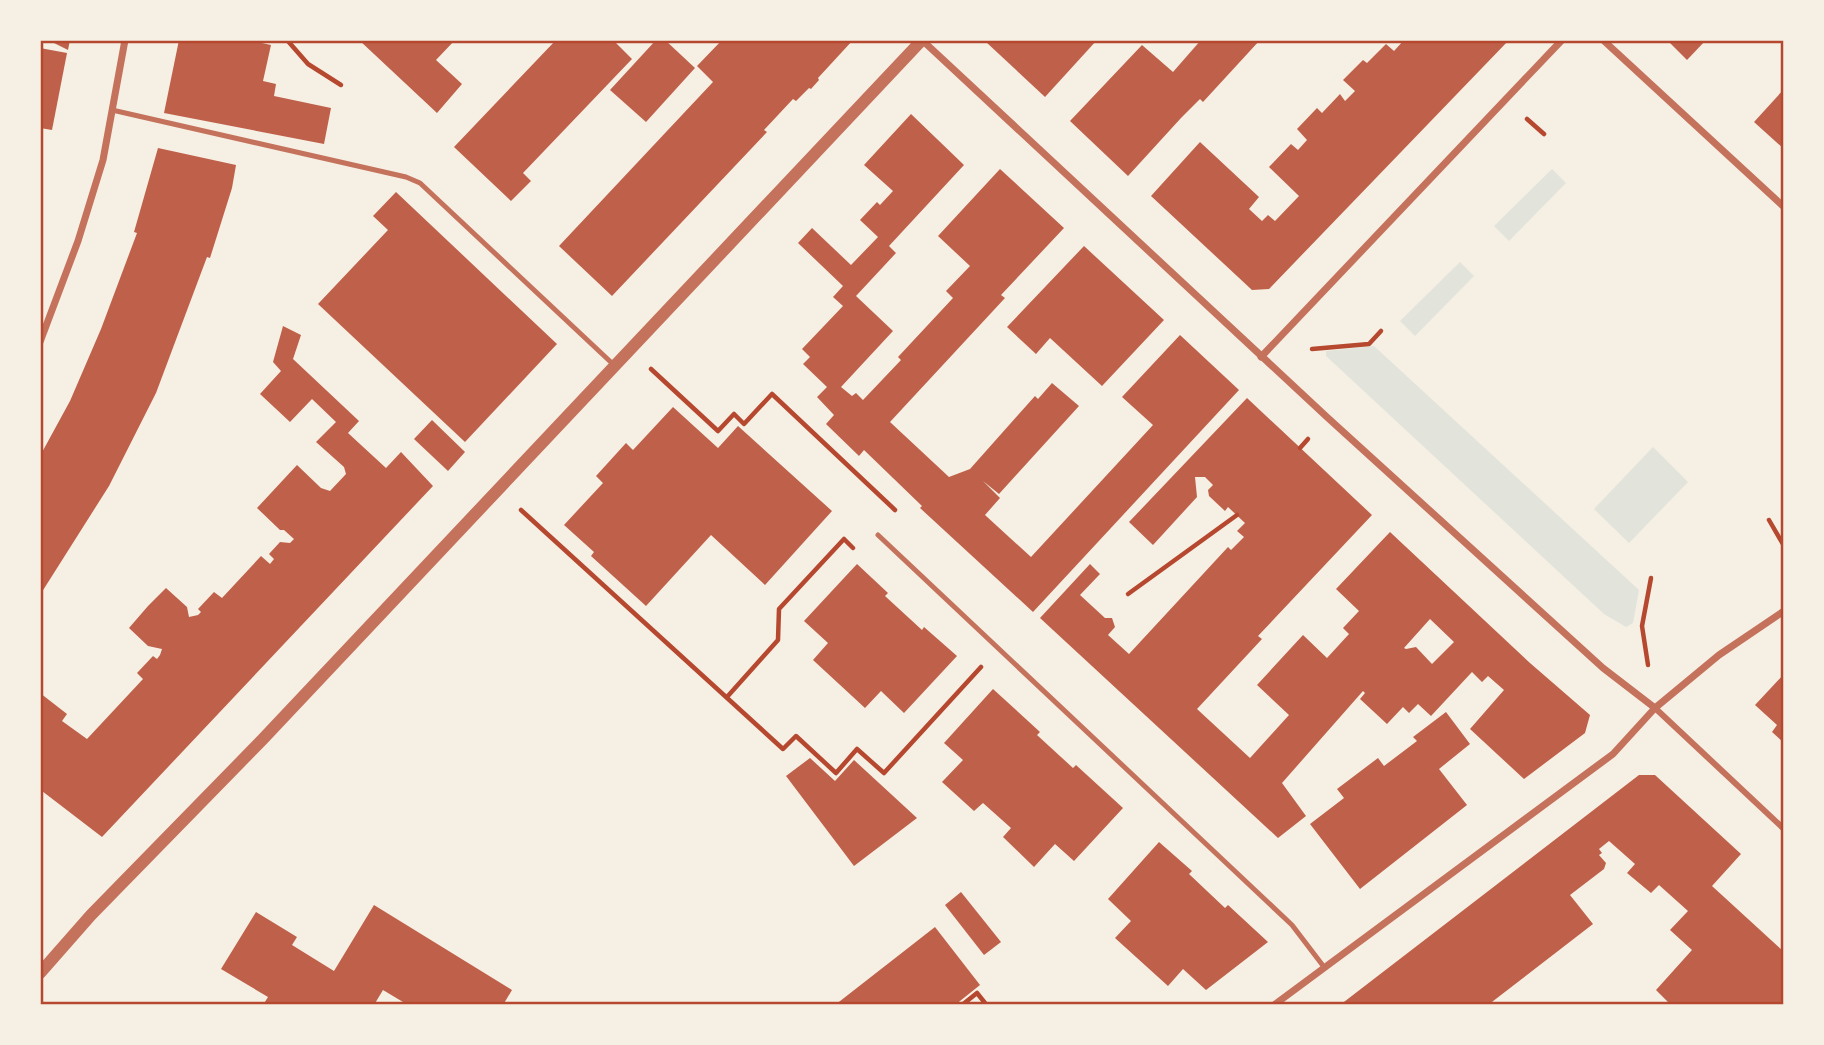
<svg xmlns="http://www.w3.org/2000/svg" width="1824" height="1045" font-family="'PT Sans Narrow',sans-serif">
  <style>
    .green { fill: #e2e4dc }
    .building { fill: #bf614a; fill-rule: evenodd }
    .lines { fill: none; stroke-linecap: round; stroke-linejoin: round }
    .path { stroke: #b5482f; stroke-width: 4.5 }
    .service { stroke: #c5725c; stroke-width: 5 }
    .pedestrian { stroke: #c5725c; stroke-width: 6 }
    .minor { stroke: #c5725c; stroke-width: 7 }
    .tertiary { stroke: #c5725c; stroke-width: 12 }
    .neatline { fill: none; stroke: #b5482f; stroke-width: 2.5 }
  </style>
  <rect width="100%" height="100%" fill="#f6efe4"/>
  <!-- green -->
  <g class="green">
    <polygon points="1552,169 1566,183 1509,241 1494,226"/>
    <polygon points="1460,262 1474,276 1415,336 1400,321"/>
    <polygon points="1374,346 1639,590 1633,623 1626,627 1604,614 1326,356 1326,351"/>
    <polygon points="1653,447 1688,482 1629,543 1594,509"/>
  </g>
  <!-- building -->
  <g class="building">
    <polygon points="48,40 70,40 68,50"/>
    <polygon points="179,40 249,40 271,45 263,81 276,84 274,96 331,108 324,144 164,113"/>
    <polygon points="359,40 455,40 436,60 462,84 437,113"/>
    <polygon points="556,40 613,40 632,59 523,173 531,181 511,201 454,147"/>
    <polygon points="656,40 665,40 695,68 646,122 610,90"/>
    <polygon points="722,40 853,40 818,78 819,80 811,89 809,88 796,101 793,99 764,130 767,132 612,296 559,246 713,82 697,66"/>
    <polygon points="988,40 1097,40 1045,97 986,42"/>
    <polygon points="1201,40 1260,40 1203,102 1200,99 1181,118 1128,176 1070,121 1142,45 1173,72"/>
    <polygon points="1404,40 1509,40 1269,289 1252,290 1151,196 1200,142 1259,197 1249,209 1262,221 1268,215 1275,221 1299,196 1269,167 1291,144 1298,150 1307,140 1297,129 1317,108 1322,113 1340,94 1345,101 1355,91 1343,80 1363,60 1367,63 1386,44 1394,51"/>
    <polygon points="1667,40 1706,40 1687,60"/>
    <polygon points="40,48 67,53 52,130 40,128"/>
    <polygon points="1784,89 1784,149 1754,122"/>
    <polygon points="911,114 964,165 889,246 896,253 856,296 893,331 841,387 852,396 856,393 863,400 901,360 898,357 953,298 946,291 970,266 938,236 1000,169 1064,228 1001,295 1005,298 890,422 949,477 970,469 1035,396 1038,399 1052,383 1079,406 999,494 983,481 1000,498 985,515 1031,557 1153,425 1122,397 1180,335 1239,390 1033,612 920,508 922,506 864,450 859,456 826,424 834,415 817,397 827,387 803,364 810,357 802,349 843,306 833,297 843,286 798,243 812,228 851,265 878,237 860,220 877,202 880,205 893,191 864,165"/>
    <polygon points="158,148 236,165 232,188 210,258 207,257 156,393 109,486 40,595 40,456 70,401 101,329 137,233 134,232"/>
    <polygon points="396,192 557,344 465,442 318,304 388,230 373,216"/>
    <polygon points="1084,246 1164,320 1102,386 1050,338 1036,354 1007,327"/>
    <polygon points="283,326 301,335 293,359 359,421 348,433 386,468 401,452 433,486 102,837 42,791 40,793 40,693 67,714 62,721 87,739 143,679 137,673 153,656 157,659 160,655 162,649 148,646 129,628 148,606 166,588 187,607 189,617 198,615 201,612 198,609 214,592 222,598 261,556 270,564 274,559 269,554 280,542 290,543 294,539 284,530 280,530 257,508 297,465 321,488 330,491 346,474 344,467 316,442 336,422 312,399 290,422 260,394 281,371 273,362"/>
    <path d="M 1247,398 L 1372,515 L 1258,636 L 1262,639 L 1197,709 L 1250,758 L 1289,715 L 1257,685 L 1303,635 L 1327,658 L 1349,634 L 1343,628 L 1359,611 L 1336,589 L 1390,532 L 1530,663 L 1590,715 L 1585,733 L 1524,779 L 1470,729 L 1504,690 L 1488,676 L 1482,682 L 1472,672 L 1431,716 L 1418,704 L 1409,713 L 1403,707 L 1387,724 L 1360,699 L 1365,693 L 1363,691 L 1282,783 L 1306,816 L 1278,838 L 1040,618 L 1090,564 L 1100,574 L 1080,595 L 1105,618 L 1112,618 L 1115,627 L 1108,635 L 1129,654 L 1228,547 L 1231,550 L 1244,537 L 1237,531 L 1245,523 L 1228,507 L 1225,511 L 1209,496 L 1208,490 L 1213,485 L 1205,477 L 1195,477 L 1197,497 L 1153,545 L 1129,522 ZM 1430,619 L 1454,642 L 1432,664 L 1416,647 L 1406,649 L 1404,648 Z"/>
    <polygon points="673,407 718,448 738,426 832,511 765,585 711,535 646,606 591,556 594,552 564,525 603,483 596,476 626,443 633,450"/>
    <polygon points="432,420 465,452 448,471 414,439"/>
    <polygon points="857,564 888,593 885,596 922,630 924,627 957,656 904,713 881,691 865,708 813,660 828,643 804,621"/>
    <polygon points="1784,674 1784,743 1772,732 1777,725 1755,705"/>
    <polygon points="993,689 1040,732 1037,735 1073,768 1076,765 1123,808 1074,861 1055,844 1034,867 1003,837 1011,828 983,803 974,811 942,782 963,760 944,743"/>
    <polygon points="1446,712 1470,744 1439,769 1467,805 1360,889 1310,824 1344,798 1337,789 1378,758 1384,766 1417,741 1413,737"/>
    <polygon points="810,758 835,781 854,760 917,818 854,866 786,776"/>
    <polygon points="1639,775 1655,775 1741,854 1712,886 1784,952 1784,1005 1671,1005 1656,990 1692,950 1670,930 1688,911 1659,885 1651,893 1627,873 1635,864 1609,841 1599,849 1602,853 1599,855 1606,863 1604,869 1570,895 1593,924 1488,1005 1340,1005"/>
    <polygon points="1159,842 1192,871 1189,874 1225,908 1228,905 1268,942 1206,990 1183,969 1168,986 1115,938 1131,921 1108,899"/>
    <polygon points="961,892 1001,942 984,955 945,905"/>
    <polygon points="374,905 512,990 503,1005 408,1005 383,990 374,1005 263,1005 268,997 221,969 256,912 297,937 292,945 334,971"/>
    <polygon points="935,927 980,985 955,1005 835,1005"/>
  </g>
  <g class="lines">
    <!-- path -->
    <g class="path">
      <polyline points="287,40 308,64 341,85"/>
      <polyline points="1527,119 1544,134"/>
      <polyline points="1312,349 1369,344 1381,331"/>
      <polyline points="651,369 718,431 734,414 744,424 772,394 895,510"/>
      <polyline points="1300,448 1308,439"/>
      <polyline points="521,510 783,749 796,736 836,773 857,749 884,773 981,667"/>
      <polyline points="1769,520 1784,546"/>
      <polyline points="1128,594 1237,515"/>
      <polyline points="1648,665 1642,626 1651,578"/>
      <polyline points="727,697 778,640 779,609 844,539 853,548"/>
      <polyline points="962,1005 977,993 985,1003 982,1005"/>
    </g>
    <!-- service -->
    <g class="service">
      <polyline points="112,110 406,177 420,183 615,366"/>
      <polyline points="878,535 1292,925 1324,967"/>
    </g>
    <!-- pedestrian -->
    <polyline class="pedestrian" points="1655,708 1784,829"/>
    <!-- minor -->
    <g class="minor">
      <polyline points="922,40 1328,418 1603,668 1655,708"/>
      <polyline points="1603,40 1784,207"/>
      <polyline points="40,342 78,241 103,160 125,40"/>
      <polyline points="1261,357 1562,40"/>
      <polyline points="1274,1005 1613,754 1655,708 1719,655 1784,611"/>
    </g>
    <!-- tertiary -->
    <polyline class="tertiary" points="40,973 91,915 262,740 922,40"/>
  </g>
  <!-- border -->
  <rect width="1824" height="1045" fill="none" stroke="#f6efe4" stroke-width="84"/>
  <rect x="42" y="42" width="1740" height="961" class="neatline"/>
</svg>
